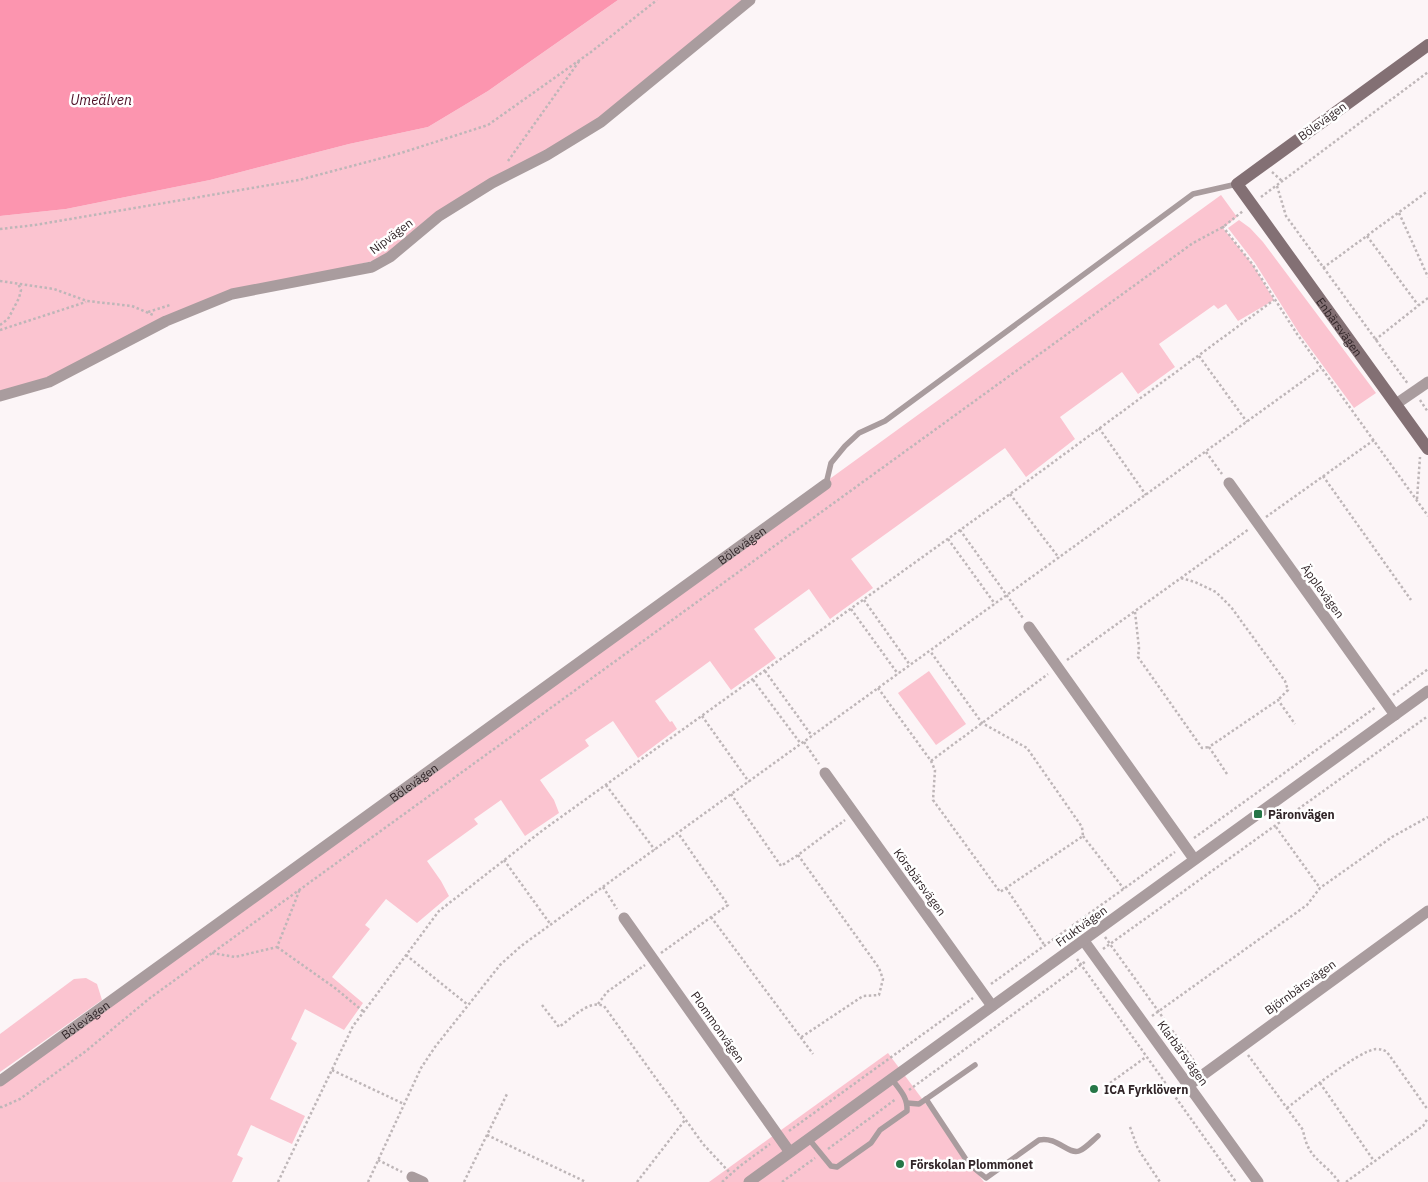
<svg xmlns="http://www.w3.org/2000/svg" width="1428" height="1182" font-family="'IBM Plex Sans',sans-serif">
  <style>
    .green { fill: #fbc4d0 }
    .water { fill: #fc95af }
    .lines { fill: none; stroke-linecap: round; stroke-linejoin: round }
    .path { stroke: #beb6b8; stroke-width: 2.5; stroke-dasharray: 2.5 2.5; stroke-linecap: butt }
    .lane { stroke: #a99c9e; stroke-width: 5.5 }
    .street { stroke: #a99c9e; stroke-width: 11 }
    .secondary { stroke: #837074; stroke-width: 12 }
    .poi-dot { fill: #267647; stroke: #fff; stroke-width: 2 }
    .labels { text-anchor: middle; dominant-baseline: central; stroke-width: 5; stroke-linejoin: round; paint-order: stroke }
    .street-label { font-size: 12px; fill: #312528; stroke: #fff }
    .poi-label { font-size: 12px; font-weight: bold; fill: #312528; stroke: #fff; text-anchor: start }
    .water-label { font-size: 14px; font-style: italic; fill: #4f1027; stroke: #fff }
  </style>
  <rect width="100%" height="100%" fill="#fcf5f7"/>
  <!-- green -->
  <g class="green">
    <polygon points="618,0 750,0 601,122 492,183 390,257 232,294 49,382 0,396 0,216 66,209 210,180 349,144 428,127 488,91"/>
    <polygon points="1221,195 1237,217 1223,228 1253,265 1274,300 1238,321 1226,304 1218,309 1214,305 1159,344 1175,367 1138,394 1122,372 1060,417 1075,439 1026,477 1005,448 851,559 873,588 830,619 809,589 754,629 776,658 731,690 710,661 655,701 670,722 672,721 677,729 638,758 613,721 585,740 589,746 540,780 554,800 559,813 525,836 501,800 474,819 478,824 427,861 441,881 449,896 417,923 386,899 365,925 370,929 332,977 363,1003 344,1030 305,1009 291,1039 297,1043 270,1099 305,1116 292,1144 251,1125 237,1155 243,1158 232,1182 0,1182 0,1081"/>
    <polygon points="1239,220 1250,228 1263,242 1376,393 1354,408 1299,333 1255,263 1228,228"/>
    <polygon points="929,671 966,724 936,745 898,693"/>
    <polygon points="86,978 97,984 102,1000 0,1072 0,1034 74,979"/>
    <polygon points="888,1053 984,1182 709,1182"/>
  </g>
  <!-- water -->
  <polygon class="water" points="0,0 618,0 488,91 428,127 349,144 210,180 66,209 0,216"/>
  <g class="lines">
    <!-- path -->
    <g class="path">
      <polyline points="508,161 580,60"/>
      <polyline points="1272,172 1282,181"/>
      <polyline points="1277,186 1286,216 1408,384"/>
      <polyline points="1261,197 1428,72"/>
      <polyline points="1399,213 1428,277"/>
      <polyline points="1224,227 1223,227 1253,265 1297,334 1428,516"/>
      <polyline points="0,229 35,225 299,180 401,153 488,125 591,52 657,0"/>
      <polyline points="1367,236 1418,305"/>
      <polyline points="1323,268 1428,191"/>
      <polyline points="0,281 54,289 87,301 132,306 153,315"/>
      <polyline points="148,312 170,305"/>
      <polyline points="0,325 8,319 19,298 21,290 18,283"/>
      <polyline points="0,330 86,302"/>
      <polyline points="1375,340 1428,298"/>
      <polyline points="1199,356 1247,422"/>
      <polyline points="1420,400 1428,412"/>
      <polyline points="1099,428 1146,495"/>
      <polyline points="1206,452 1222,474"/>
      <polyline points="1323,476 1411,600"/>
      <polyline points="1010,494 1059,558"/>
      <polyline points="1417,499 1420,457"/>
      <polyline points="1266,517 1374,440"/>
      <polyline points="960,530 1023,618"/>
      <polyline points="948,539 995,604"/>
      <polyline points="1181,578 1195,582 1216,592 1231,607 1285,681 1288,690 1278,700"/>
      <polyline points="864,600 910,665"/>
      <polyline points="851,609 898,674"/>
      <polyline points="1135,612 1139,648 1138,657 1202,748 1209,747"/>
      <polyline points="1067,660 1249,529"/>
      <polyline points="765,671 812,736"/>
      <polyline points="753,680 801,744"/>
      <polyline points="878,688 931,761 935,770 933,800 1000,892 1083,836 1082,827 1027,748 982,723 930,651"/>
      <polyline points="1393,695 1428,669"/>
      <polyline points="702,716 749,782"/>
      <polyline points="804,742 819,764"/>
      <polyline points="931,761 1048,674"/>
      <polyline points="1227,774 1209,747 1278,700 1295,724"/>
      <polyline points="606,785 655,850"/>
      <polyline points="731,794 781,866 798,855 845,820"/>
      <polyline points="1276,827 1320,888"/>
      <polyline points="1083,836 1124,889"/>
      <polyline points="1194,838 1376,707"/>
      <polyline points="798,855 879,968 883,979 879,995 863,996 800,1038"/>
      <polyline points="504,860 551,925"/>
      <polyline points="603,887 617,909"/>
      <polyline points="1006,888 1045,946"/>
      <polyline points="711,917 813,1054"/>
      <polyline points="1105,937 1197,1065"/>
      <polyline points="277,947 335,988 364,1012"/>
      <polyline points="1103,949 1428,716"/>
      <polyline points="212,953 235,957 277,947 300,889"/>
      <polyline points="661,953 728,905 678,833"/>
      <polyline points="406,955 468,1005"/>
      <polyline points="1077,959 1236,1182"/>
      <polyline points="991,984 1175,852"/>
      <polyline points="598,1004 607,992 645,965"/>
      <path d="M 542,1005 L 559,1027 C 571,1019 589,999 604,1006 L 703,1144 L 731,1174"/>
      <polyline points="1152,1016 1307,905 1320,888 1392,837 1428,817"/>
      <path d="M 1248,1055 L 1303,1130 C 1308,1160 1323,1160 1339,1182"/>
      <polyline points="332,1070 404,1104"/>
      <polyline points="1110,1083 1146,1057"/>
      <polyline points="1320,1083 1374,1161"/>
      <polyline points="909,1090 1086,961"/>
      <polyline points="0,1107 2,1107 20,1099 86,1051 150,998 1193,243 1223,227 1243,211"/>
      <path d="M 1287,1108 C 1304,1095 1358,1051 1376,1049 C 1381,1049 1384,1050 1387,1052 L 1428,1110"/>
      <polyline points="1130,1127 1138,1149 1160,1182"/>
      <polyline points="789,1131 973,998"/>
      <polyline points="487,1135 586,1182"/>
      <polyline points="828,1149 896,1099"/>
      <polyline points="378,1160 402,1172"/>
      <polyline points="278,1182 353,1026 439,911 543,830 1006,497 1274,300"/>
      <polyline points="368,1182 421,1068 435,1047 500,965 521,946 1321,368"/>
      <polyline points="464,1182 507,1094"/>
      <polyline points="637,1182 685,1120"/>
      <polyline points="722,1182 740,1166 770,1144"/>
      <polyline points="782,1182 815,1158"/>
      <polyline points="1346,1182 1423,1126 1428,1118"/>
    </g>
    <!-- lane -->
    <g class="lane">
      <polyline points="826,484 831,463 845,446 859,433 885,421 1193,194 1237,184"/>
      <path d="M 926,1099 L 969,1164 L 986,1178 L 1039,1140 C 1057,1136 1068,1155 1079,1151 C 1085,1149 1092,1141 1098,1136"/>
      <polyline points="907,1103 919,1104 975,1065"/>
      <path d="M 808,1138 L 831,1166 L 837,1167 L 871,1143 L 880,1130 L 907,1111 C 908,1097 899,1089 891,1078"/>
    </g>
    <!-- street -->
    <g class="street">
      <polyline points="0,396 49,382 166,321 232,294 372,267 390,257 439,216 492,183 547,155 601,122 750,0"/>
      <polyline points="1396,404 1428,382"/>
      <polyline points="1229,483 1395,715"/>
      <polyline points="1029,627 1194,859"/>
      <polyline points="825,773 992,1006"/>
      <polyline points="624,918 789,1151"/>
      <polyline points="1084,941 1258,1182"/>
      <path id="s1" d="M 0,1081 L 826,484"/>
      <polyline points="1189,1085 1428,911"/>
      <polyline points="412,1177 423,1182"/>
      <polyline points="749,1182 1428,691"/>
    </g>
    <!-- secondary -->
    <path class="secondary" id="s2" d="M 1428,45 L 1237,184 L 1428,449"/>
  </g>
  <!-- markers -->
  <g class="poi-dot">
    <rect x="1253" y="809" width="10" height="10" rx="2.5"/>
    <circle cx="1094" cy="1089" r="5"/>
    <circle cx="900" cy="1164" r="5"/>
  </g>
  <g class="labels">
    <!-- street labels -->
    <g class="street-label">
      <text transform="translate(1322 121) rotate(-36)">Bölevägen</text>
      <text transform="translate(391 236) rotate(-37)">Nipvägen</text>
      <text stroke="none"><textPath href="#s2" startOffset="412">Enbärsvägen</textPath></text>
      <text stroke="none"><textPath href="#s1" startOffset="915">Bölevägen</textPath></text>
      <text transform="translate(1323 591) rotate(54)">Äpplevägen</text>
      <text stroke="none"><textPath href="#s1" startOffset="510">Bölevägen</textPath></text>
      <text transform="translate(920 882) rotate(54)">Körsbärsvägen</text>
      <text transform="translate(1081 926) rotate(-36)">Fruktvägen</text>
      <text transform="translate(1300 987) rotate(-36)">Björnbärsvägen</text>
      <text stroke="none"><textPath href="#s1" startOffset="105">Bölevägen</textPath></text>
      <text transform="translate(718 1027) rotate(55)">Plommonvägen</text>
      <text transform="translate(1183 1053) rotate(54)">Klarbärsvägen</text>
    </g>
    <!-- poi labels -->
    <g class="poi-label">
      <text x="1268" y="814">Päronvägen</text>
      <text x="1104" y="1089">ICA Fyrklövern</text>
      <text x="910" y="1164">Förskolan Plommonet</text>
    </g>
    <!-- water labels -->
    <g class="water-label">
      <text x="101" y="100">Umeälven</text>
    </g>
  </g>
</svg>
